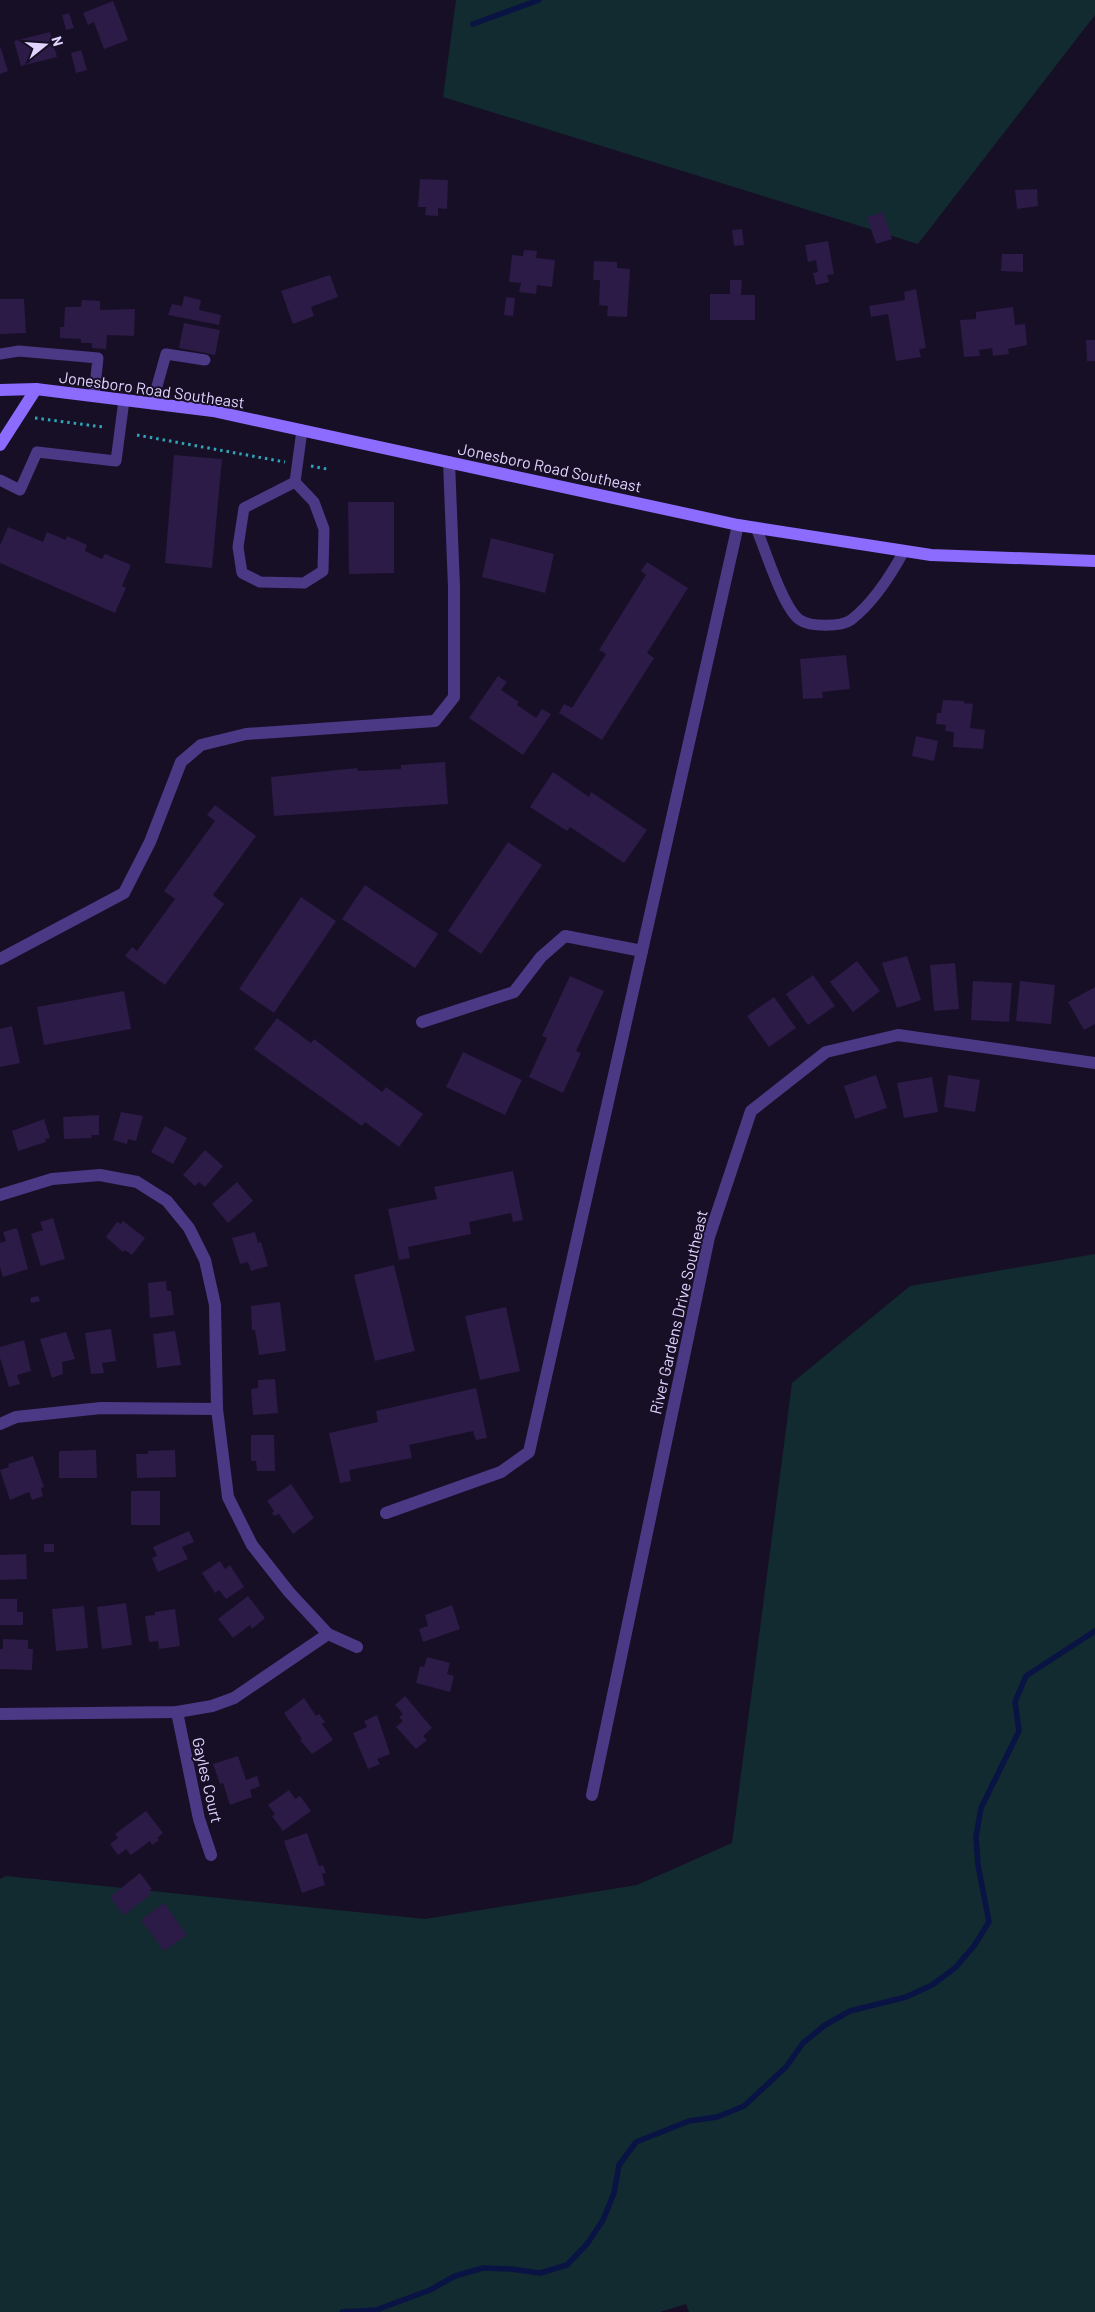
<svg xmlns="http://www.w3.org/2000/svg" width="1095" height="2312" font-family="Barlow,sans-serif">
  <style>
    .green { fill: #112b30 }
    .lines { fill: none; stroke-linecap: round; stroke-linejoin: round }
    .stream { stroke: #091344; stroke-width: 5.5 }
    .building { fill: #2c1a47 }
    .path { stroke: #2da6b9; stroke-width: 3; stroke-dasharray: 2.5 4; stroke-linecap: butt }
    .lane { stroke: #4b3986; stroke-width: 11 }
    .street { stroke: #4b3986; stroke-width: 12 }
    .secondary { stroke: #8c6bff; stroke-width: 12 }
    .labels { text-anchor: middle; dominant-baseline: central; stroke-width: 4; stroke-linejoin: round; paint-order: stroke }
    .street-label { font-size: 16px; fill: #e1d4ff; stroke: #170f26 }
  </style>
  <rect width="100%" height="100%" fill="#170f26"/>
  <!-- green -->
  <g class="green">
    <polygon points="456,0 1095,0 1095,15 918,244 443,97"/>
    <polygon points="1095,1254 1095,2312 689,2312 686,2304 660,2312 0,2312 0,1879 6,1876 425,1919 637,1885 732,1843 792,1383 910,1286"/>
  </g>
  <g class="lines">
    <!-- stream -->
    <g class="stream">
      <polyline points="473,24 539,0"/>
      <polyline points="342,2312 376,2310 430,2290 455,2276 483,2268 511,2269 540,2273 567,2265 587,2244 603,2220 614,2193 619,2165 636,2142 689,2121 717,2117 744,2106 786,2067 803,2043 825,2025 850,2011 906,1997 932,1985 955,1968 974,1946 989,1922 978,1865 976,1837 981,1808 1019,1731 1015,1702 1026,1676 1095,1631"/>
    </g>
  </g>
  <!-- building -->
  <g class="building">
    <polygon points="113,1 128,40 104,49 94,22 88,25 83,13"/>
    <polygon points="69,13 74,28 66,30 62,15"/>
    <polygon points="50,32 57,57 21,66 14,41"/>
    <polygon points="0,46 8,71 0,74"/>
    <polygon points="81,50 87,70 76,73 71,53"/>
    <polygon points="420,179 448,180 447,209 438,208 438,216 425,215 426,207 418,207"/>
    <polygon points="1037,189 1038,206 1017,209 1015,190"/>
    <polygon points="883,212 892,239 876,244 867,217"/>
    <polygon points="742,229 744,245 734,246 732,230"/>
    <polygon points="828,241 834,274 827,275 829,282 816,285 813,273 818,272 816,260 808,262 805,245"/>
    <polygon points="524,250 537,251 536,258 555,260 552,287 537,285 536,294 519,292 521,283 509,282 512,255 523,256"/>
    <polygon points="1002,254 1023,254 1023,272 1001,271"/>
    <polygon points="594,261 617,262 617,268 630,269 627,317 607,316 608,306 599,305 600,280 593,280"/>
    <polygon points="330,275 338,297 311,307 314,316 293,324 281,291"/>
    <polygon points="730,280 742,280 741,295 755,295 755,320 710,320 710,294 730,294"/>
    <polygon points="916,289 926,348 919,349 921,357 896,361 888,314 871,317 869,306 905,300 904,292"/>
    <polygon points="184,296 201,300 199,310 221,315 219,325 168,315 172,304 182,306"/>
    <polygon points="506,297 515,298 513,316 504,315"/>
    <polygon points="0,299 24,299 26,333 0,334"/>
    <polygon points="82,300 100,301 100,310 135,309 134,336 107,335 106,349 92,348 92,343 81,343 81,339 60,338 60,327 64,327 65,307 81,307"/>
    <polygon points="1013,307 1015,325 1025,324 1027,345 1008,349 1009,354 993,356 992,348 979,350 980,356 964,357 960,320 976,319 976,312"/>
    <polygon points="184,323 220,330 215,355 179,348"/>
    <polygon points="1086,340 1095,340 1095,361 1087,361"/>
    <polygon points="174,455 222,459 212,568 165,563"/>
    <polygon points="348,502 394,502 394,573 349,574"/>
    <polygon points="8,527 43,542 47,532 66,540 67,536 87,545 85,551 102,559 105,554 131,565 122,586 126,588 115,613 0,563 0,545"/>
    <polygon points="491,538 554,554 545,593 482,577"/>
    <polygon points="647,562 688,588 647,653 654,658 602,740 559,713 564,704 572,708 606,654 599,650 646,575 641,571"/>
    <polygon points="846,655 850,689 822,692 823,698 803,699 800,659"/>
    <polygon points="498,676 507,682 501,690 519,702 517,705 536,718 542,709 551,714 523,755 469,718"/>
    <polygon points="943,700 964,701 964,703 973,704 970,728 985,730 983,749 953,747 954,732 945,731 946,725 936,724 937,713 941,713"/>
    <polygon points="916,736 938,741 934,761 912,756"/>
    <polygon points="445,762 448,804 274,816 271,777 357,768 358,771 401,769 401,765"/>
    <polygon points="553,772 589,797 591,792 647,830 624,863 570,827 567,831 530,807"/>
    <polygon points="215,805 256,836 213,895 224,904 165,985 125,956 132,947 137,951 175,899 164,891 215,821 207,815"/>
    <polygon points="508,842 542,865 481,954 448,931"/>
    <polygon points="365,885 438,934 415,968 342,919"/>
    <polygon points="301,897 336,921 274,1013 239,989"/>
    <polygon points="907,956 921,1000 897,1008 882,963"/>
    <polygon points="857,961 880,991 853,1012 830,982"/>
    <polygon points="955,963 959,1009 934,1011 930,965"/>
    <polygon points="813,975 835,1006 808,1025 786,994"/>
    <polygon points="570,976 604,991 576,1051 581,1053 563,1093 529,1077 547,1038 542,1036"/>
    <polygon points="973,981 1012,983 1009,1022 971,1020"/>
    <polygon points="1020,981 1055,985 1051,1024 1016,1021"/>
    <polygon points="1095,987 1095,1024 1084,1030 1068,1002"/>
    <polygon points="124,991 131,1029 44,1045 37,1007"/>
    <polygon points="774,997 796,1028 769,1047 747,1016"/>
    <polygon points="277,1018 311,1043 314,1039 382,1092 386,1087 423,1114 399,1147 365,1122 362,1126 254,1049"/>
    <polygon points="12,1026 20,1063 0,1067 0,1029"/>
    <polygon points="463,1052 522,1080 505,1115 446,1087"/>
    <polygon points="876,1075 887,1108 855,1119 844,1086"/>
    <polygon points="948,1075 980,1080 975,1112 944,1107"/>
    <polygon points="932,1077 938,1112 904,1118 897,1083"/>
    <polygon points="121,1112 143,1116 136,1141 128,1139 127,1144 113,1140"/>
    <polygon points="99,1115 99,1135 91,1135 92,1138 64,1139 63,1117"/>
    <polygon points="44,1119 50,1138 45,1139 46,1142 18,1151 12,1131"/>
    <polygon points="165,1126 187,1138 173,1164 151,1152"/>
    <polygon points="205,1150 223,1166 205,1187 199,1182 195,1186 183,1175"/>
    <polygon points="513,1171 523,1220 513,1222 511,1213 469,1222 471,1234 408,1247 410,1258 399,1260 388,1209 437,1199 434,1187"/>
    <polygon points="237,1182 253,1201 228,1223 212,1204"/>
    <polygon points="53,1218 65,1259 41,1266 31,1234 43,1230 40,1222"/>
    <polygon points="123,1221 145,1238 132,1255 125,1250 123,1252 106,1237 117,1222 121,1224"/>
    <polygon points="17,1228 28,1269 3,1277 0,1267 0,1243 6,1241 3,1232"/>
    <polygon points="255,1232 258,1243 261,1242 268,1266 251,1271 248,1262 240,1264 232,1238"/>
    <polygon points="394,1265 415,1351 375,1361 354,1275"/>
    <polygon points="166,1281 167,1291 171,1291 174,1315 150,1318 148,1283"/>
    <polygon points="38,1296 40,1301 31,1303 30,1298"/>
    <polygon points="280,1302 286,1351 259,1355 255,1330 252,1330 251,1306"/>
    <polygon points="506,1307 520,1371 480,1380 465,1316"/>
    <polygon points="111,1329 116,1361 102,1363 104,1373 91,1374 85,1333"/>
    <polygon points="175,1331 181,1365 157,1368 153,1334"/>
    <polygon points="66,1332 75,1359 62,1362 63,1374 52,1378 40,1339"/>
    <polygon points="24,1340 31,1371 17,1375 20,1384 9,1387 0,1358 0,1347"/>
    <polygon points="275,1379 278,1413 253,1415 251,1389 258,1388 258,1380"/>
    <polygon points="476,1388 487,1438 476,1440 473,1431 409,1445 412,1458 349,1470 351,1481 340,1483 329,1433 378,1422 376,1411"/>
    <polygon points="251,1435 274,1435 275,1471 257,1471 256,1461 251,1461"/>
    <polygon points="96,1450 97,1478 59,1478 59,1451"/>
    <polygon points="175,1450 176,1477 137,1478 136,1454 148,1454 148,1451"/>
    <polygon points="33,1456 44,1487 41,1488 43,1496 32,1500 29,1492 10,1500 0,1470 9,1467 8,1464"/>
    <polygon points="291,1484 314,1518 293,1534 279,1514 274,1516 272,1513 274,1511 267,1501"/>
    <rect x="131" y="1491" width="29" height="34"/>
    <polygon points="189,1531 194,1542 182,1547 188,1559 158,1572 152,1558 157,1556 153,1547"/>
    <rect x="44" y="1544" width="10" height="8"/>
    <polygon points="26,1554 27,1579 0,1580 0,1555"/>
    <polygon points="220,1561 225,1569 230,1565 244,1587 226,1599 219,1590 215,1593 202,1573"/>
    <polygon points="248,1596 265,1618 252,1629 250,1625 233,1638 218,1619"/>
    <polygon points="0,1599 17,1599 17,1612 23,1612 23,1625 0,1625"/>
    <polygon points="126,1603 132,1645 102,1649 97,1607"/>
    <polygon points="452,1605 460,1629 423,1642 419,1629 428,1626 425,1615"/>
    <polygon points="84,1606 88,1648 56,1651 52,1609"/>
    <polygon points="175,1609 180,1646 159,1649 158,1641 149,1642 145,1616 155,1615 155,1612"/>
    <polygon points="3,1639 28,1640 28,1649 33,1649 32,1670 0,1669 0,1649 3,1649"/>
    <polygon points="427,1657 450,1663 447,1674 454,1676 450,1692 416,1683 420,1666 424,1667"/>
    <polygon points="405,1696 432,1728 423,1736 427,1740 416,1749 396,1727 403,1721 399,1717 403,1714 395,1705"/>
    <polygon points="304,1698 316,1716 319,1714 325,1722 322,1724 333,1740 312,1754 300,1740 302,1739 284,1713"/>
    <polygon points="377,1715 390,1754 377,1759 380,1764 368,1769 353,1733 367,1727 364,1721"/>
    <polygon points="238,1756 246,1780 257,1776 260,1786 250,1790 252,1797 230,1805 223,1783 220,1784 213,1764"/>
    <polygon points="289,1790 295,1799 300,1796 311,1811 283,1831 272,1816 275,1814 268,1805"/>
    <polygon points="146,1811 163,1833 157,1838 159,1840 152,1845 150,1841 131,1855 126,1849 118,1855 110,1844 118,1838 115,1834"/>
    <polygon points="307,1833 319,1866 323,1865 326,1873 322,1874 325,1885 302,1893 284,1841"/>
    <polygon points="140,1873 152,1889 149,1891 151,1894 124,1915 110,1897"/>
    <polygon points="164,1903 187,1935 164,1951 141,1920"/>
  </g>
  <g class="lines">
    <!-- path -->
    <g class="path">
      <polyline points="35,418 103,427"/>
      <polyline points="137,435 285,462"/>
      <polyline points="311,466 327,469"/>
    </g>
    <!-- lane -->
    <g class="lane">
      <polyline points="0,354 19,351 98,358 94,396"/>
      <polyline points="152,404 166,354 205,360"/>
      <polyline points="0,480 20,490 37,452 116,461 124,400"/>
      <polyline points="295,482 244,508 238,547 242,573 260,582 304,583 323,571 324,529 314,502 295,482 302,430"/>
      <path d="M 756,528 C 765,548 783,609 800,620 C 810,627 841,627 851,620 C 873,603 891,575 904,551"/>
    </g>
    <!-- street -->
    <g class="street">
      <polyline points="0,959 124,893 150,842 181,762 201,745 246,734 435,721 454,697 454,587 449,462"/>
      <polyline points="422,1022 514,992 541,957 565,936 642,951"/>
      <polyline points="0,1195 52,1179 100,1175 137,1182 167,1201 189,1228 205,1260 215,1305 217,1409 228,1497 252,1545 289,1592 328,1634 357,1647"/>
      <polyline points="0,1424 16,1417 101,1408 217,1409"/>
      <polyline points="386,1513 501,1472 529,1452 738,525"/>
      <polyline points="177,1712 199,1819 211,1855"/>
      <polyline points="0,1714 177,1712 212,1706 234,1698 328,1634"/>
      <polyline points="592,1795 709,1237 751,1111 826,1052 898,1035 1095,1063"/>
    </g>
    <!-- secondary -->
    <g class="secondary">
      <polyline points="0,390 36,389 213,411 738,525 931,555 1095,561"/>
      <polyline points="0,445 36,389"/>
    </g>
  </g>
  <g class="labels">
    <!-- street labels -->
    <g class="street-label">
      <text transform="translate(152 389) rotate(8)">Jonesboro Road Southeast</text>
      <text transform="translate(550 467) rotate(12)">Jonesboro Road Southeast</text>
      <text transform="translate(678 1312) rotate(-77)">River Gardens Drive Southeast</text>
      <text transform="translate(208 1780) rotate(77)">Gayles Court</text>
    </g>
  </g>
  <!-- north arrow -->
  <g transform="translate(45 45) rotate(73)" stroke="#170f26" stroke-width="4" paint-order="stroke">
  <path d="M0-4L9 19L0 12L-9 19Z" fill="#e1d4ff"/>
  <text y="-8" font-size="14" font-weight="bold" text-anchor="middle" fill="#e1d4ff">N</text>
  </g>
</svg>
